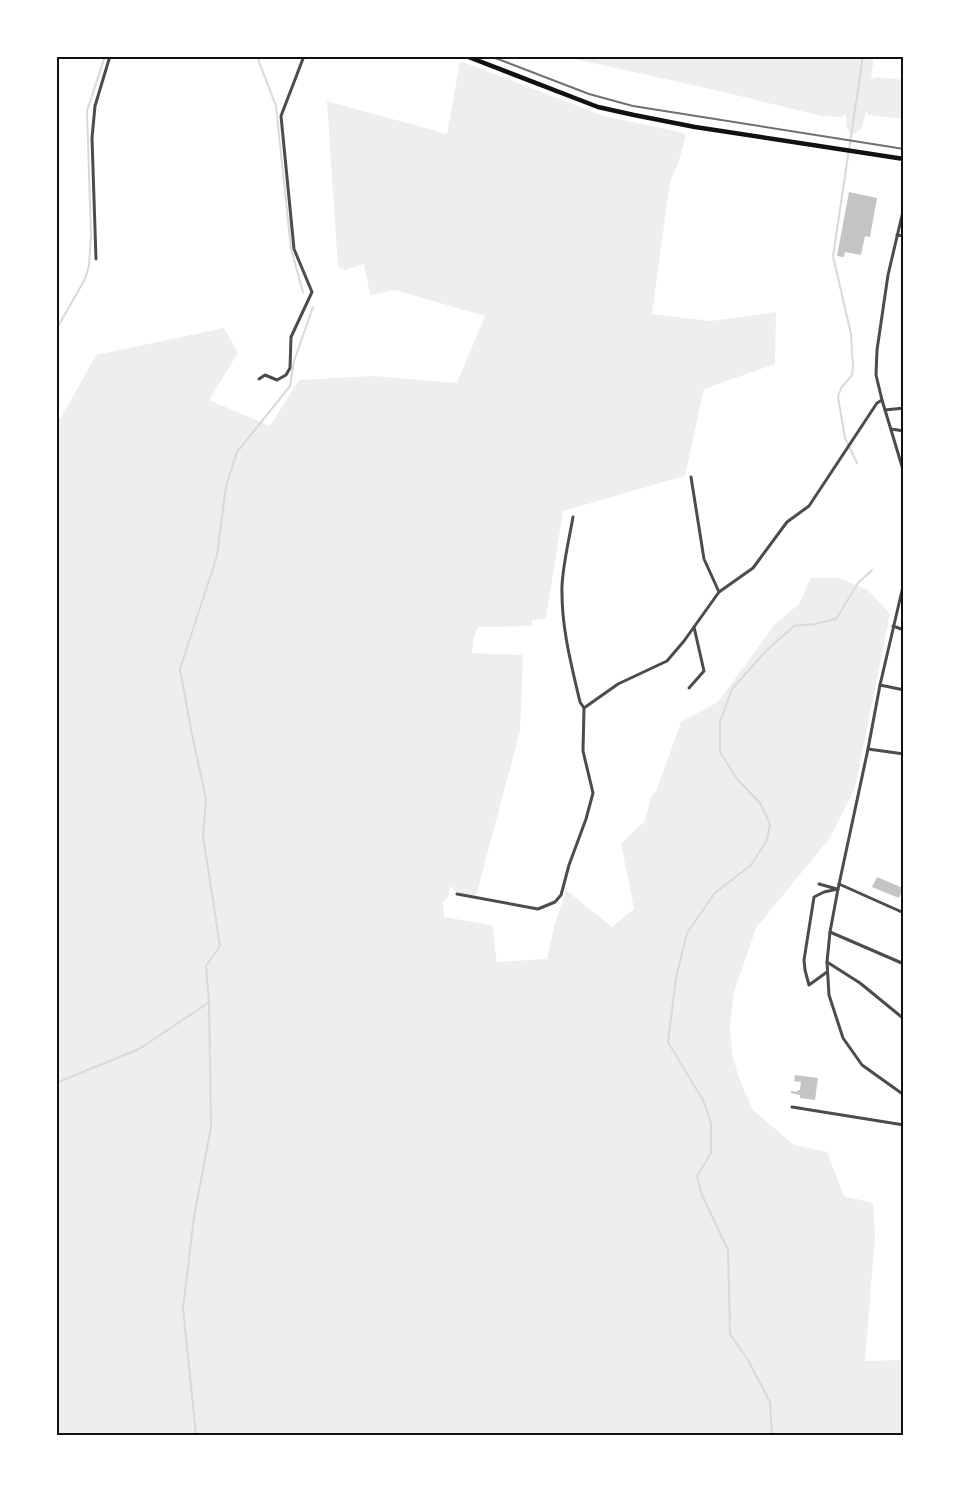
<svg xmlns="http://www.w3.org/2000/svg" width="960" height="1491" font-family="Figtree,sans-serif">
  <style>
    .green { fill: #eee }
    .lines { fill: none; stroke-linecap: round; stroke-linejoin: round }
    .stream { stroke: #d9d9d9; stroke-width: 2 }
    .building { fill: #c4c4c4 }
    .minor { stroke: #4c4c4c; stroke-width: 3 }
    .secondary { stroke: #111; stroke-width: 4.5 }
    .rail { stroke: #707070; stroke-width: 2 }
    .neatline { fill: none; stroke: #111; stroke-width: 2 }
  </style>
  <rect width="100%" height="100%" fill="#fff"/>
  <!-- green -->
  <g class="green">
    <path d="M 561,56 L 874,56 L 871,79 L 878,77 L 904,80 L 904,119 L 869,115 L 866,111 L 862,128 L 854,134 C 843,131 847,122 846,114 L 840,117 L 822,116 L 706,88 Z"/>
    <polygon points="460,61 604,116 680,132 686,135 679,161 670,182 652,314 711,321 776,312 775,364 704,389 685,476 563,511 546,619 532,620 532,626 478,627 474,636 472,653 523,655 520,731 476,896 457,892 450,886 448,897 443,902 444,917 492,925 497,962 547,959 554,927 566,890 612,927 634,909 621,843 645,821 650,800 657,789 681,722 718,702 776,623 799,604 811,578 839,578 868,590 890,614 855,788 829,839 756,928 734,992 730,1025 732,1054 739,1078 753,1110 794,1145 827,1152 844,1196 873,1203 875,1236 865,1361 901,1360 904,1367 904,1435 56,1435 56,421 61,418 96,355 224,328 238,353 209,400 270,426 299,380 373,376 457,383 485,316 395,290 370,295 364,264 344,270 338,267 327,101 447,134"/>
  </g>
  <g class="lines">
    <!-- stream -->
    <g class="stream">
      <polyline points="258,56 259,62 276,106 291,249 303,292"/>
      <polyline points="56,330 85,279 89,266 91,235 87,111 105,56"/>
      <polyline points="857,463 845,438 838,397 841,388 852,375 853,367 851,334 833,256 863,56"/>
      <polyline points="56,1083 139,1049 208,1003"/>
      <polyline points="196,1435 183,1308 194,1217 211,1127 209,1003 206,966 220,946 203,836 206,799 192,734 180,669 217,556 226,486 237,452 290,386 294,361 313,307"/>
      <polyline points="772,1435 770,1402 748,1360 730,1334 728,1250 702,1195 697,1176 711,1153 711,1123 704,1102 668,1042 676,978 687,933 715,893 751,865 767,840 770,824 760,803 737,779 720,752 720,722 732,689 767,650 794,626 815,624 836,619 858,583 872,570"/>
    </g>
  </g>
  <!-- building -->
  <g class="building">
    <polygon points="849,192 877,198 870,237 865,236 861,255 845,252 844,257 837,256"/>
    <polygon points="877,877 903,888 899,898 872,887"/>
    <polygon points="795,1075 818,1078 815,1100 800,1098 800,1095 791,1093 791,1091 797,1092 798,1090 800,1090 801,1082 794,1081"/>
  </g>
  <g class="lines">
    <!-- minor -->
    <g class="minor">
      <polyline points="904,207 888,275 877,350 876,375 882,400 904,473"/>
      <polyline points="897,235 904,236"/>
      <polyline points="96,259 92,138 95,106 110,56"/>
      <polyline points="259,379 265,375 277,380 286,375 290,368 291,337 312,292 294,249 281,116 304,56"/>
      <polyline points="885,410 904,408"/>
      <polyline points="891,429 904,431"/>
      <polyline points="691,477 704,559 719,592"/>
      <path d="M 573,517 C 569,540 563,564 562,586 C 561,626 571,664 580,702 L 584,708 L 618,684 L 667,661 L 684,641 L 719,592 L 753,568 L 787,522 L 809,506 L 877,403 L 882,400"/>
      <polyline points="904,582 880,685 868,749 838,889 830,932 827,962 829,995 843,1038 862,1065 904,1095"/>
      <polyline points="893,626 904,630"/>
      <polyline points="880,685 904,690"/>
      <polyline points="689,688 704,671 694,627"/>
      <polyline points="868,749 904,754"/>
      <polyline points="819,884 837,889"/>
      <polyline points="839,884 904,913"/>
      <polyline points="457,894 538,909 555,902 561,895 569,865 586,819 593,793 583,751 584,708"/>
      <polyline points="830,932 904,964"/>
      <polyline points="827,962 860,983 904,1019"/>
      <polyline points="827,972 809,985 805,970 804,960 814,897 824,892 838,889"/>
      <polyline points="792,1107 904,1125"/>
    </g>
    <!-- secondary -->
    <polyline class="secondary" points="466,56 598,107 634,115 695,127 904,159"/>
    <!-- rail -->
    <polyline class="rail" points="490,56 589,94 633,106 904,149"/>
  </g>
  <!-- border -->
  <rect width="960" height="1491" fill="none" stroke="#ffffff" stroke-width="115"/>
  <rect x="58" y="58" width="844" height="1376" class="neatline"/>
</svg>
